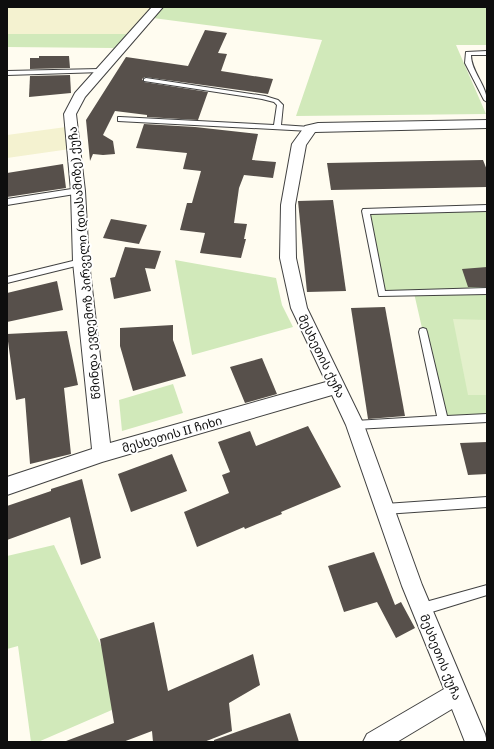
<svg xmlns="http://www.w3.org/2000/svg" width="494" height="749" font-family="'Noto Serif','Noto Sans Georgian',serif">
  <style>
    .farmland { fill: #f4f2d0 }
    .green { fill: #d1e9ba }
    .pitch { fill: #e3f0cb }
    .building { fill: #57504b }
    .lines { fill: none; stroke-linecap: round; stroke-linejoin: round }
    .lane-casing { stroke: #414141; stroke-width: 2 }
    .street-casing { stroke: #414141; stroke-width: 2 }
    .lane { fill: #fff; fill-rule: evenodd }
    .street { fill: #fff; fill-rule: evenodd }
    .labels { text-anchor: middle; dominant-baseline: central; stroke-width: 4; stroke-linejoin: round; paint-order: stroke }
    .street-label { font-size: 12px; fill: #0e0e0e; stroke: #fff }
  </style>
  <rect width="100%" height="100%" fill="#fffcf0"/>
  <!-- farmland -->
  <g class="farmland">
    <polygon points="7,7 152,7 128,34 7,34"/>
    <polygon points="66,127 70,149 7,158 7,135"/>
  </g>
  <!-- green -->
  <g class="green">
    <polygon points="162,7 487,7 487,45 456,45 486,114 296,116 322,40 153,18"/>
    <polygon points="7,34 128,34 114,48 7,47"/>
    <polygon points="487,208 487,418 443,420 414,293 382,294 366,211"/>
    <polygon points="175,260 276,278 282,305 293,327 192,355"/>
    <polygon points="173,384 183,413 122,431 119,400"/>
    <polygon points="54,545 128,703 38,742 31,742 18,646 7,649 7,556"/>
  </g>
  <!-- pitch -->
  <polygon class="pitch" points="453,319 487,320 487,395 468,395"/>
  <!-- building -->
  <g class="building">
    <polygon points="205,30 227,33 218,53 227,54 221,71 273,79 268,94 145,77 142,79 144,82 208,92 198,120 147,117 147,115 115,111 103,135 113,141 115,154 103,155 93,154 90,161 86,120 126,57 188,66"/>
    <polygon points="39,56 69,56 70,68 30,69 30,58 39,58"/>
    <polygon points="70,75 71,93 29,97 30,76"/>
    <polygon points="144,124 195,127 258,134 252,160 276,162 273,178 244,175 239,188 234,223 247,224 244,239 246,239 241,258 200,253 205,233 180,230 187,203 192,203 201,171 183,169 187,153 136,148"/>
    <polygon points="483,160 487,170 487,187 331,190 327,163"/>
    <polygon points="63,164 66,188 7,197 7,173"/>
    <polygon points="333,200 346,291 307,292 298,201"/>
    <polygon points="111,219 147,225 139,244 103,238"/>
    <polygon points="125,247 161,251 155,269 145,268 151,291 114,299 110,278 115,277"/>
    <polygon points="487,267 487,287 468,287 462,269"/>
    <polygon points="57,281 63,310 7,322 7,293"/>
    <polygon points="385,307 405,416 368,419 351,308"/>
    <polygon points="173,325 173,340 186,376 133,391 120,346 120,328"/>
    <polygon points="67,331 78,385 64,388 71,454 30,464 25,398 16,400 7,334"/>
    <polygon points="262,358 277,394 245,403 230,367"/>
    <polygon points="308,426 341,487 281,512 282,514 245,529 244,527 197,547 184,512 229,493 222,475 230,472 218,442 250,431 256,446"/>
    <polygon points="487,442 487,474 468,475 460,443"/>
    <polygon points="172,454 187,491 131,512 118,474"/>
    <polygon points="82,479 101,558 81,565 70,517 7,540 7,506 51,491 51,489"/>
    <polygon points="374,552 395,605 401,602 415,628 396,638 377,602 344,612 328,566"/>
    <polygon points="154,622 168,691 253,654 260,685 229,703 232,731 204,742 153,742 152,731 123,742 67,742 66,741 114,723 100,639"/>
    <polygon points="290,713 299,742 214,742 214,740"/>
  </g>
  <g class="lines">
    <defs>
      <g id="lane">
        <path d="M 487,51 L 487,55 L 471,55 C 471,72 487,85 487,102 L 484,100 L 465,63 L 466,52 Z"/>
        <polygon points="100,69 103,71 102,72 7,75 7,71"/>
        <polygon points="146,78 265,96 278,100 283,105 281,125 310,127 313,129 310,131 118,121 118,117 120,117 274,125 277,105 274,102 262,99 144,81 144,79"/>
        <polygon points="78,188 82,191 81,193 7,205 7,199"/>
        <polygon points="487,205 487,211 370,214 385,291 487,288 487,294 379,296 362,211 363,209"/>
        <polygon points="81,259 85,262 84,264 7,283 7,277"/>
        <polygon points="423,328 426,329 427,332 447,416 487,414 487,422 355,429 352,428 350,425 352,422 355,421 437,416 419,332 420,329"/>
        <polygon points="487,497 487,507 385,514 381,512 380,509 381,506 385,504"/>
        <polygon points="487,585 487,595 422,615 418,613 416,609 418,605 422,603"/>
      </g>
      <polygon id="street" points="152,7 163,7 85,97 76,114 85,191 89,262 110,443 326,382 291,308 280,258 281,205 292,144 305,126 318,123 487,120 487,128 315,132 306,145 295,205 296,258 307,308 364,425 422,585 485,734 487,742 465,742 452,709 397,742 363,742 367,734 444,689 402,586 346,425 332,395 102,462 7,495 7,477 92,449 73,262 71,191 64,114 75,93"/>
    </defs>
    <!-- lane casing -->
    <use href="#lane" class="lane-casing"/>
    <!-- street casing -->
    <use href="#street" class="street-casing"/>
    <!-- lane -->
    <use href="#lane" class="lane"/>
    <!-- street -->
    <use href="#street" class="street"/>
  </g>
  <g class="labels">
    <!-- street labels -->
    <g class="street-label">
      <text transform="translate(84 263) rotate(-95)">წმინდა ევდემოზ პირველი (დიასამიზე) ქუჩა</text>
      <text transform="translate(322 356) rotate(64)">მესხეთის ქუჩა</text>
      <text transform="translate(172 434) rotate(-16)">მესხეთის II ჩიხი</text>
      <text transform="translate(441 657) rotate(68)">მესხეთის ქუჩა</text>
    </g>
  </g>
  <!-- border -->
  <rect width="494" height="749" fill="none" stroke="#0e0e0e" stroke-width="16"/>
</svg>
